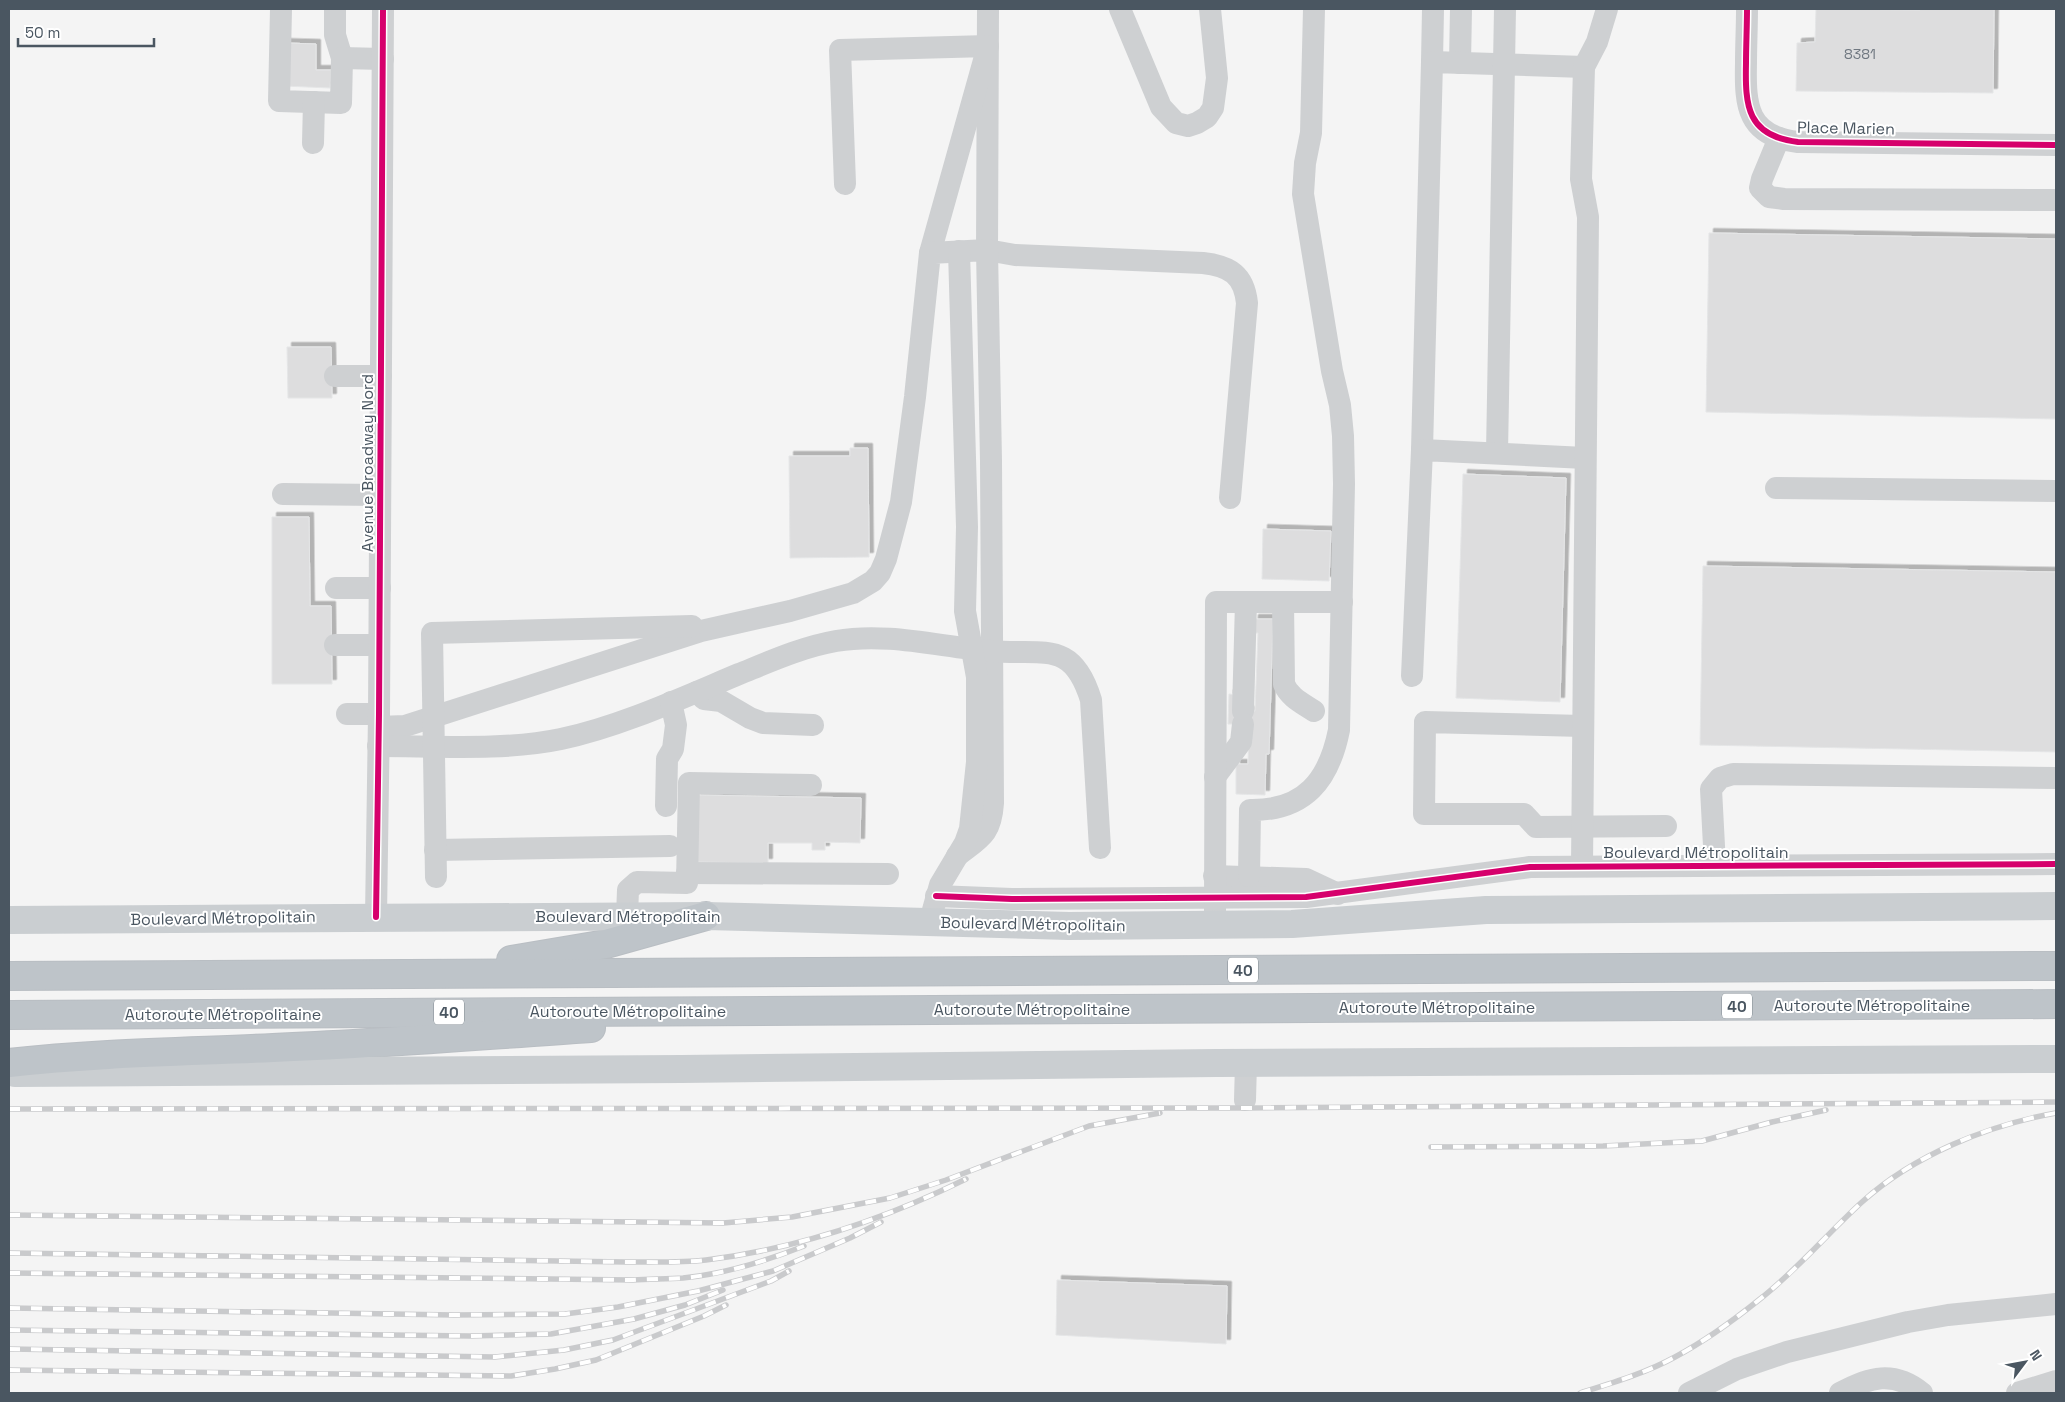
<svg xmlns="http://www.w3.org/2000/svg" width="2065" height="1402" font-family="'Space Grotesk',sans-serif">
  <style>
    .building { fill: #ddddde; stroke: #e5e6e7; filter: url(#shadow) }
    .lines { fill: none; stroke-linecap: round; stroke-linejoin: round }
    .highway-casing { stroke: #b9bec3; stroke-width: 30 }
    .minor { stroke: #ced0d2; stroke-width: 22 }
    .major { stroke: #caced1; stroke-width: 28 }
    .highway { stroke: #bec4c9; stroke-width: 28 }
    .rail-casing { stroke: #c9cacc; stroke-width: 5.5 }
    .rail { stroke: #fff; stroke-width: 4; stroke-dasharray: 11; stroke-linecap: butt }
    .cycleway-casing { stroke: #fff; stroke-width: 9 }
    .cycleway { stroke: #d6006c; stroke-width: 6 }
    .labels { text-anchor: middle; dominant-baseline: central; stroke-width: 4; stroke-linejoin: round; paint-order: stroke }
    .number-label { font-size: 14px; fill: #707881 }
    .shield { fill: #fff; stroke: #808990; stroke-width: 1 }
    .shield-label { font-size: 15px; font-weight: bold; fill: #4a5661 }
    .street-label { font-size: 16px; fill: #4a5661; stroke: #fff }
  </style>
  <defs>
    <filter id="shadow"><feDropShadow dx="4.5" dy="-4.5" stdDeviation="0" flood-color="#0004"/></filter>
  </defs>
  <rect width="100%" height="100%" fill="#f4f4f4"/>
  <!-- building -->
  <g class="building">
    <polygon points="1816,9 1920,10 1920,9 1994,9 1993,93 1796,91 1797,43 1815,42"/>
    <polygon points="285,43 316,44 316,70 331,70 330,88 284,86"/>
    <polygon points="1709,233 2056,239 2056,419 1706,412"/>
    <polygon points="287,347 331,347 332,398 288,398"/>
    <polygon points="850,448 868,448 869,557 790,558 789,456 850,456"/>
    <polygon points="1463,474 1566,478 1560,702 1456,698"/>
    <polygon points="272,517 309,517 310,606 331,606 332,684 272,684"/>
    <polygon points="1263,529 1331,531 1329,581 1262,579"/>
    <polygon points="1703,566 2056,572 2056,752 1700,745"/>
    <polygon points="1254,619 1273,619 1269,754 1266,754 1265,795 1236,794 1236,764 1248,764 1249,724 1228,724 1229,694 1237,695 1237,711 1255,711 1258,633 1253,633"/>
    <polygon points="696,795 861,798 860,843 825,842 825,850 812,850 812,843 768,843 768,863 695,862"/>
    <polygon points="1057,1280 1227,1286 1226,1344 1056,1335"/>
  </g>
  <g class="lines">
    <defs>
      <g id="highway">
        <polyline points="511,960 606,944 706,916"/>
        <polyline points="9,976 2056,966"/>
        <polyline points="9,1015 2056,1004"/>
        <path d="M 9,1063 C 97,1053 185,1052 273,1048 C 379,1044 485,1035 591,1028"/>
      </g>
    </defs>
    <!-- highway casing -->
    <use href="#highway" class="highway-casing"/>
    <!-- minor -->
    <g class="minor">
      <polyline points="281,9 279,101 341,103 342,58 335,35 335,9"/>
      <path d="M 988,9 L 987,250 L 1015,255 L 1203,263 C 1230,266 1244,275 1247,303 L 1230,498"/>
      <polyline points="1120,9 1161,107 1176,123 1188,126 1197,123 1207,117 1213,108 1217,78 1210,9"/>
      <path d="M 1747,9 C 1747,27 1746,45 1746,63 C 1745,106 1747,136 1798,142 L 2056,145"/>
      <polyline points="342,58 383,59"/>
      <polyline points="1432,62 1433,9"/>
      <polyline points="1460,63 1461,9"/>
      <polyline points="1779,138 1762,179 1760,188 1769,197 1784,199 2056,200"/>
      <polyline points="313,143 314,102"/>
      <polyline points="845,184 840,50 988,46 930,253"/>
      <polyline points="335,376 381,376"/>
      <polyline points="1422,450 1432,62 1584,67"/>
      <polyline points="1497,453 1505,9"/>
      <polyline points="1776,488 2056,491"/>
      <polyline points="283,494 380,495"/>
      <polyline points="336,588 380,588"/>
      <path d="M 1283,602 L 1284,684 C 1289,697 1302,703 1314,711"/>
      <polyline points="335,645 379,645"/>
      <polyline points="1412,676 1422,450 1585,458"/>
      <polyline points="697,692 704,699 721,701 750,718 763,723 813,725"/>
      <polyline points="1243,711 1246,602"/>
      <polyline points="347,714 379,714"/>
      <polyline points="1583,726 1425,722 1424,814 1524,814 1536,827 1666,826"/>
      <path d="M 379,727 L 405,726 L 701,631 L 790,611 L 853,593 L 873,581 L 880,573 L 886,559 L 901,502 L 915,397 L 930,253 L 987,250 L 991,461 L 993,803 C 991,835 980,838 957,856"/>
      <path d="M 378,746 C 436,746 504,751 561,739 C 619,727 684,697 739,674 C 771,661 802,647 836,641 C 888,632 940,647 991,651 C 1043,656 1072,638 1091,700 L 1100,848"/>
      <polyline points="1215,777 1241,742 1243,724"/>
      <polyline points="666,806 667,759 673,749 676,725 671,702"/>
      <polyline points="435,850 670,846"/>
      <polyline points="1715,865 1711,789 1720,778 1733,774 2056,778"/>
      <polyline points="1582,866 1588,217 1581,179 1584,67 1597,42 1607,9"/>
      <polyline points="687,873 888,874"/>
      <polyline points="1214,876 1306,879 1338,894"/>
      <path d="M 1249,876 L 1250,810 C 1305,811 1329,780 1339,730 L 1344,484 L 1343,436 L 1340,405 L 1332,371 L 1303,194 L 1305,163 L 1311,133 L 1314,9"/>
      <polyline points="436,877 432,633 692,626"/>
      <polyline points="936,896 1012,899 1306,897 1530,867 2056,864"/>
      <polyline points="933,910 940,885 965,843 970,829 977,762 977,677 965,611 967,527 959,251"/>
      <polyline points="1215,911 1216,602 1342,602"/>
      <polyline points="627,916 628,890 637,882 687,883 689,783 811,785"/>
      <polyline points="376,917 379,714 383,9"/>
      <polyline points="1245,1100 1246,1063"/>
      <polyline points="1689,1393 1737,1369 1787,1352 1908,1322 1948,1315 2056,1304"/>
      <path d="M 1840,1393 C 1869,1377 1894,1370 1922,1393"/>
      <polyline points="2017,1393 2056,1381"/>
    </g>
    <!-- major -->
    <g class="major">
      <polyline points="9,920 706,916 1069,926 1292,924 1486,910 2056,906"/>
      <polyline points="15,1073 682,1069 1216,1063 2056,1059"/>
    </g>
    <!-- highway -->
    <use href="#highway" class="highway"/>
    <defs>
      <g id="rail">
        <polyline points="9,1109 1243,1108 2056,1102"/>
        <polyline points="1431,1147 1603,1146 1702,1141 1772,1122 1826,1110"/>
        <polyline points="9,1215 723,1223 792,1217 890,1198 946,1180 1089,1126 1160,1113"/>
        <path d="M 9,1253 L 626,1262 C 652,1262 680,1263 706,1260 C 796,1249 885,1219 966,1179"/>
        <path d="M 9,1273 L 633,1280 C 649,1279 666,1279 683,1278 C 725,1274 766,1261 804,1246"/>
        <polyline points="9,1308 454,1315 565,1314 618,1307 698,1291 773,1271 850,1238 881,1222"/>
        <polyline points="9,1330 470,1336 551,1334 634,1319 685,1305 723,1290"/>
        <polyline points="9,1349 495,1357 564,1350 613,1340 771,1281 789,1271"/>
        <polyline points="9,1370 511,1376 555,1369 596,1360 704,1316 726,1305"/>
        <path d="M 1580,1393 C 1612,1383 1646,1373 1675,1357 C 1705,1341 1734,1320 1760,1299 C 1797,1270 1827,1234 1862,1202 C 1914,1155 1988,1125 2056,1113"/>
      </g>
    </defs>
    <!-- rail casing -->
    <use href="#rail" class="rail-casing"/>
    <!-- rail -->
    <use href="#rail" class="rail"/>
    <defs>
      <g id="cycleway">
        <path d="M 1747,9 C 1747,27 1746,45 1746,63 C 1745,106 1747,136 1798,142 L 2056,145"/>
        <polyline points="936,896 1012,899 1306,897 1530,867 2056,864"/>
        <polyline points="376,917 379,714 383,9"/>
      </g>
    </defs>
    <!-- cycleway casing -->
    <use href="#cycleway" class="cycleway-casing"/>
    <!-- cycleway -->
    <use href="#cycleway" class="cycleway"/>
  </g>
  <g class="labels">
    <!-- number labels -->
    <g class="number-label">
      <text x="1860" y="54">8381</text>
    </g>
    <!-- shield labels -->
    <g class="shield">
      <rect x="1228" y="957.5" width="30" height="25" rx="4"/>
      <rect x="1722" y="993.5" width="30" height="25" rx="4"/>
      <rect x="434" y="999.5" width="30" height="25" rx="4"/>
    </g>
    <g class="shield-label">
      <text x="1243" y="970">40</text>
      <text x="1737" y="1006">40</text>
      <text x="449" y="1012">40</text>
    </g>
    <!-- street labels -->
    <g class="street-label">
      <text transform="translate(1846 128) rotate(1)">Place Marien</text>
      <text transform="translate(367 463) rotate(-90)">Avenue Broadway Nord</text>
      <text x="1696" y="852">Boulevard Métropolitain</text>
      <text x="628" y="916">Boulevard Métropolitain</text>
      <text transform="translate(223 918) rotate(-1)">Boulevard Métropolitain</text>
      <text transform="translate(1033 924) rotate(1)">Boulevard Métropolitain</text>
      <text x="1872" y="1005">Autoroute Métropolitaine</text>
      <text x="1437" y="1007">Autoroute Métropolitaine</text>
      <text x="1032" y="1009">Autoroute Métropolitaine</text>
      <text x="628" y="1011">Autoroute Métropolitaine</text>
      <text x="223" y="1014">Autoroute Métropolitaine</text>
    </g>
  </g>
  <!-- border -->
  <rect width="2065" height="1402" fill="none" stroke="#4a5661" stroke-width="20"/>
  <!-- north arrow -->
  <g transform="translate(2025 1362) rotate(58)" stroke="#ffffff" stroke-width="4" paint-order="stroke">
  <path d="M0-4L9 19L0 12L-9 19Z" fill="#4a5661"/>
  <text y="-8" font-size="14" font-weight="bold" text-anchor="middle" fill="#4a5661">N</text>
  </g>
  <!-- scale -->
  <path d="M18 38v8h136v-8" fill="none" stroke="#4a5661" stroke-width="2.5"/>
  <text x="25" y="38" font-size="15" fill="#4a5661" stroke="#ffffff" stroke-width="4" paint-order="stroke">50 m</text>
</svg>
